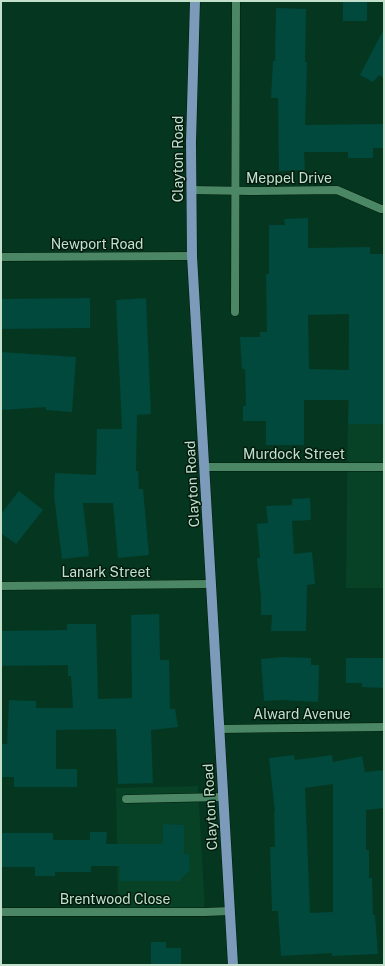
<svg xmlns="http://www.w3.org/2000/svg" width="385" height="966" font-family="'Public Sans',sans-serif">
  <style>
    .built { fill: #074126 }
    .building { fill: #01483d; fill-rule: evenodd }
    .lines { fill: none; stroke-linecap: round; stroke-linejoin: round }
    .service-casing { stroke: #001c0c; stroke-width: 9 }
    .minor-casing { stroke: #001c0c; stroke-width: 9 }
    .primary-casing { stroke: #001c0c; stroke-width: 11 }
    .service { stroke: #4b8765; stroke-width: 8 }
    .minor { stroke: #4b8765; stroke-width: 8 }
    .primary { stroke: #7c9ab9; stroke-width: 10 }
    .labels { text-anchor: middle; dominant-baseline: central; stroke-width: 3; stroke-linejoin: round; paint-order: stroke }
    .street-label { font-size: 14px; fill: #c2e0cc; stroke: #031b0e }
  </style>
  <rect width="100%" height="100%" fill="#053720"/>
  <!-- built -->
  <g class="built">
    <polygon points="349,323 384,323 384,588 346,588"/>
    <polygon points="198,786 205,912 118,912 116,788"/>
  </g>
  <!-- building -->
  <g class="building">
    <rect x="343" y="1" width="24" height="20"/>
    <polygon points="276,8 306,9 305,62 307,62 305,125 384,124 384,148 373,148 373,158 348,158 348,152 304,152 305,170 279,171 278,98 271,98 273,61 275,61"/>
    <polygon points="384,29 384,78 379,75 373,82 360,75"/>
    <path d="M 308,218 L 308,248 L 370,247 L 370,254 L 384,254 L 384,424 L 348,424 L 349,400 L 304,400 L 304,445 L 266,445 L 266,421 L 243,421 L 243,406 L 246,406 L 245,369 L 242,369 L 240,337 L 260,337 L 260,332 L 267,332 L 266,274 L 269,274 L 269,225 L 285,225 L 284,219 ZM 349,314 L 349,370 L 309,369 L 308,315 Z"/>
    <polygon points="90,298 90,328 1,329 1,299"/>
    <polygon points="146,298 151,414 137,415 136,471 138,471 139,489 143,489 149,555 118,558 113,503 83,503 89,556 62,559 54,496 55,473 96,475 97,429 122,429 116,300"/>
    <polygon points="1,352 76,357 72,412 46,410 46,407 2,410"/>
    <polygon points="19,491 43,510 16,544 1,533 1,514"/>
    <polygon points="310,498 311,520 292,521 294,554 312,552 315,584 307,585 306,631 271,631 272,615 261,615 261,597 257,558 260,558 257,524 268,523 266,506 292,505 292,499"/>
    <polygon points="159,614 160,660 169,660 170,709 175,709 178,727 151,730 153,783 118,784 116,729 56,730 56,769 77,769 77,787 14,787 14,777 1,777 1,744 7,744 9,700 36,701 36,708 73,708 71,676 68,676 68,665 1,666 1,631 67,630 67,624 96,624 98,699 132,698 131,615"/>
    <polygon points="284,657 311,658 311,665 319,665 318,702 281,700 264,701 261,659"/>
    <polygon points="346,658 384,658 384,688 362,687 362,683 346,683"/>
    <path d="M 294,755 L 295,760 L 332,755 L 333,762 L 362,756 L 365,772 L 384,770 L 384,808 L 366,810 L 366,850 L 369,850 L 369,878 L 372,878 L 373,915 L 375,915 L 378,954 L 332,956 L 332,953 L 281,956 L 278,911 L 272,911 L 270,847 L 275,847 L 274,812 L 275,812 L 269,758 ZM 333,784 L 333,912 L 310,913 L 305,788 Z"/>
    <polygon points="163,824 184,825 184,854 189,854 190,870 179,881 119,881 120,866 91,866 91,872 55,872 55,876 35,876 35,867 1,867 1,833 53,833 53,840 90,840 90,832 107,832 106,844 163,844"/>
    <polygon points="151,942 166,942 166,948 181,948 181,965 151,965"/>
  </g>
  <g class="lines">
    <defs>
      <g id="service">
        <polyline points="235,312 236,1"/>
        <polyline points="126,799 223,797"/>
      </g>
      <g id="minor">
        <polyline points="191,190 250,191 337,190 381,209 384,209"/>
        <polyline points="1,257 192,256"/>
        <polyline points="205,467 384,467"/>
        <polyline points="1,586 211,584"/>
        <polyline points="220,729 384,727"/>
        <polyline points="1,912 205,912 230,911"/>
      </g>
      <polyline id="primary" points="195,1 191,142 192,256 233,965"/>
    </defs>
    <!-- service casing -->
    <use href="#service" class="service-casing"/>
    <!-- minor casing -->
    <use href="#minor" class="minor-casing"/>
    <!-- primary casing -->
    <use href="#primary" class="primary-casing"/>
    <!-- service -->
    <use href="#service" class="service"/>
    <!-- minor -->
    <use href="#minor" class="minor"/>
    <!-- primary -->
    <use href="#primary" class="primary"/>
  </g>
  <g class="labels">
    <!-- street labels -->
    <g class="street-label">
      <text transform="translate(178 159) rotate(-90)">Clayton Road</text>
      <text x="289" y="178">Meppel Drive</text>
      <text x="97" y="244">Newport Road</text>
      <text x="294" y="454">Murdock Street</text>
      <text transform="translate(192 484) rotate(-93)">Clayton Road</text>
      <text x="106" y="572">Lanark Street</text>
      <text x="302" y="714">Alward Avenue</text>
      <text transform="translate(210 807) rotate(-93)">Clayton Road</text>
      <text x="115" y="899">Brentwood Close</text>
    </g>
  </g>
  <!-- border -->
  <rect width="385" height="966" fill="none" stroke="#c2e0cc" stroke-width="4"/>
</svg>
